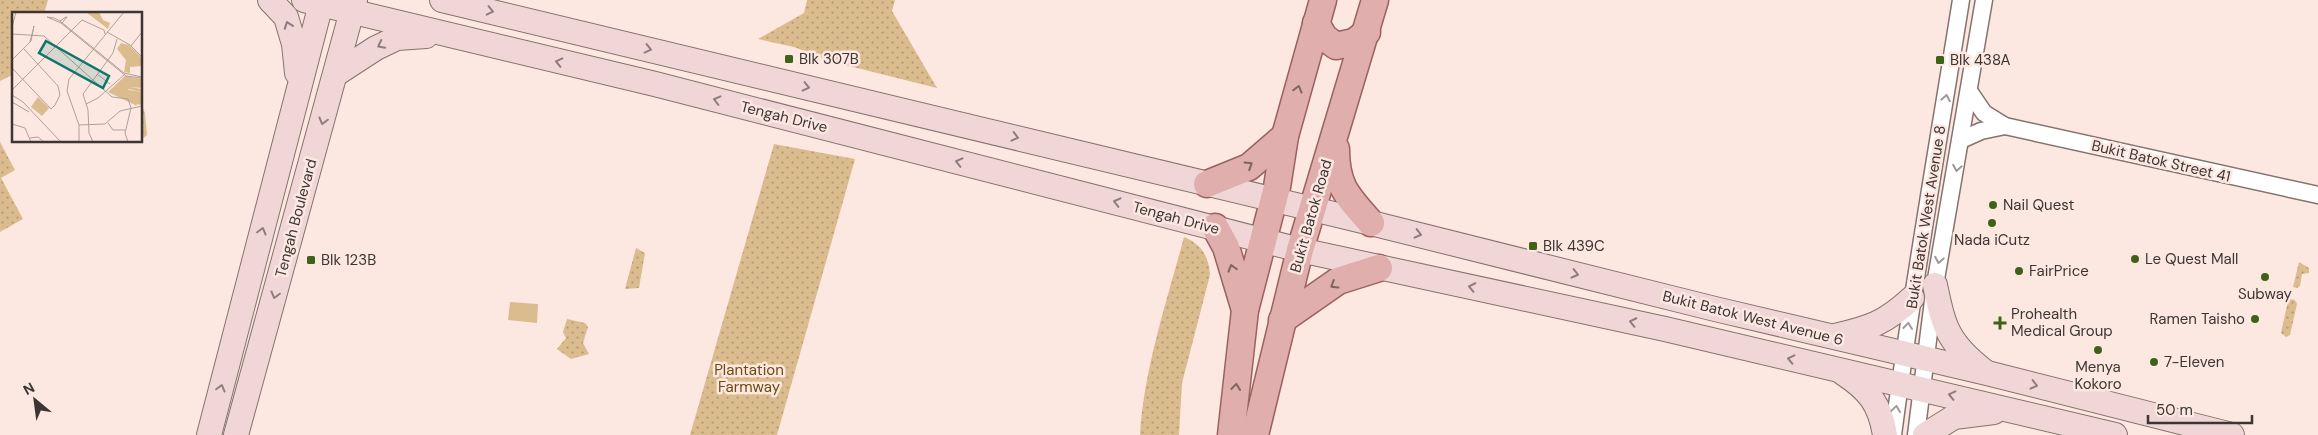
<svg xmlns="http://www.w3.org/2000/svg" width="2318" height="435" font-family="'DM Sans',sans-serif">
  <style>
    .grass { fill: #dbbc8e }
    .park { fill: url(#park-dots) }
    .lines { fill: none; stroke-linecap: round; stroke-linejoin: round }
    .street-casing { stroke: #85736d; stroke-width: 19 }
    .secondary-casing { stroke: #85736d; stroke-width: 26 }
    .primary-casing { stroke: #9a615f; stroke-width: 29 }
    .street { stroke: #fff; stroke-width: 16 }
    .secondary { stroke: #f0d6d6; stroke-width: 24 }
    .primary { stroke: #e0aead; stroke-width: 26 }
    .oneway { stroke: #8d7d7c }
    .oneway2 { stroke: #7e6563 }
    .oneway3 { stroke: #9e9a98 }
    .poi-dot { fill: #3f6219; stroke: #fce8e1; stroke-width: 2 }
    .labels { text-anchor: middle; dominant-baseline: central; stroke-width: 5; stroke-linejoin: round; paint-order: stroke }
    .poi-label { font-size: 15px; fill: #3c3532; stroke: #fce8e1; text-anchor: start }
    .street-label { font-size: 15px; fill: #3c3532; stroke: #fce8e1 }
    .park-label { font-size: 15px; fill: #6d4b0e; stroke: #fce8e1 }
    .inset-road { fill: none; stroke: #afa09b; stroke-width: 1 }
    .view { fill: #0f766e; fill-opacity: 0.15; stroke: #0f766e; stroke-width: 2.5 }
    .inset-edge { fill: none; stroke: #3c3532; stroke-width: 2.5 }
  </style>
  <defs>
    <pattern id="park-dots" width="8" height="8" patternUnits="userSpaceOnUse" patternTransform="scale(1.25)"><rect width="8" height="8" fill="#dbbc8e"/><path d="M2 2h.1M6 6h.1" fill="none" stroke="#b39a75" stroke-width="1.8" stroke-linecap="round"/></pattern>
  </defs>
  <rect width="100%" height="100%" fill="#fce8e1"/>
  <!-- grass -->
  <polygon class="grass" points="510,302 538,304 537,323 508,320"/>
  <!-- park -->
  <g class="park">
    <polygon points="0,0 48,0 44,14 14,14 14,74 0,81"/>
    <polygon points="807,0 895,0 892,11 937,88 833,62 794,47 758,39 804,13"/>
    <polygon points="141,104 145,113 147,135 141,140"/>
    <polygon points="0,142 15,170 1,178 23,219 0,232"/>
    <polygon points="774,144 855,159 777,435 690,435"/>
    <path d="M 1184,237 C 1201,244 1209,256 1210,275 L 1182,383 L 1179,435 L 1140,435 C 1144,368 1167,301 1184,237 Z"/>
    <polygon points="636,248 645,253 639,288 625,289"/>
    <polygon points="2299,262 2309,268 2309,273 2302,274 2300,286 2297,288 2293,287"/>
    <polygon points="2290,299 2295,300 2297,304 2290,335 2286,337 2281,333 2288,301"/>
    <polygon points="567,319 585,323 588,327 583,343 589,354 571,359 557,349 566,338 563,332"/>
  </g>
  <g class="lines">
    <defs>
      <g id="street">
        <polyline points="1969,91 1984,113 2005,126 2318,195"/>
        <polyline points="1961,140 1981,131 2005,126"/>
        <path d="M 1893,435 C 1912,289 1938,145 1961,0"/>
        <polyline points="1916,435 1935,285 1984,0"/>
      </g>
      <g id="secondary">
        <polyline points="270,0 286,17 294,44 297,73"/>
        <polyline points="304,0 655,84 1300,250 1665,329 2115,435"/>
        <polyline points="442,0 1371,223 1715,309 1987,373 2232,435"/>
        <polyline points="336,74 376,48 397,38 426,36"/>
        <path d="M 1935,285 C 1944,328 1948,343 1984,371"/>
        <path d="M 1835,336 C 1870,328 1885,323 1912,298"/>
        <path d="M 1843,373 C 1869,390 1880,404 1885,435"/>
        <polyline points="209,435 322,0"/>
        <polyline points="236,435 355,0"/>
        <polyline points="1925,435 1954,417 1994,412"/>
      </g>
      <g id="primary">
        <polyline points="1316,23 1324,37 1336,46 1354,42 1367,32"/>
        <path d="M 1336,149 C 1336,186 1347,196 1371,223"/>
        <polyline points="1207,184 1249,167 1285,136"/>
        <polyline points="1215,227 1226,247 1245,310"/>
        <polyline points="1282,320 1338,281 1379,268"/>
        <polyline points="1231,435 1245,310 1277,187 1285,136 1323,0"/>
        <polyline points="1255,435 1300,250 1375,0"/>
      </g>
    </defs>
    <!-- street casing -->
    <use href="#street" class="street-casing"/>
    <!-- secondary casing -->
    <use href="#secondary" class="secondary-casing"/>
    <!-- primary casing -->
    <use href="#primary" class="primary-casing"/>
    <!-- street -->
    <use href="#street" class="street"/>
    <!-- secondary -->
    <use href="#secondary" class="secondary"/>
    <!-- primary -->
    <use href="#primary" class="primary"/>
  </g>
  <!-- one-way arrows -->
  <defs><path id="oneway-chevron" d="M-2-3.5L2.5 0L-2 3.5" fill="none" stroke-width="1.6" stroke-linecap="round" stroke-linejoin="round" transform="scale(1.25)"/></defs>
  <g class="oneway">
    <use href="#oneway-chevron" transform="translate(490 11) rotate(13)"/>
    <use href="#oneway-chevron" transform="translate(288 25) rotate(-110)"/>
    <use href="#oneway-chevron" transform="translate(381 45) rotate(153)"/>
    <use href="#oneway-chevron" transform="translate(648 49) rotate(13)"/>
    <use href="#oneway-chevron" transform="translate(559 62) rotate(-167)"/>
    <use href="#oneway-chevron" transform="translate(806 87) rotate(13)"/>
    <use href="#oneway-chevron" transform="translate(717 100) rotate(-166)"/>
    <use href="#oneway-chevron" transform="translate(323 121) rotate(105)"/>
    <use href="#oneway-chevron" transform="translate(1015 137) rotate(14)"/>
    <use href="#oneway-chevron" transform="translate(959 162) rotate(-166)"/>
    <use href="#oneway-chevron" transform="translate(1117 202) rotate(-166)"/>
    <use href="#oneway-chevron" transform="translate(262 231) rotate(-75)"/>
    <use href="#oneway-chevron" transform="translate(1418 234) rotate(14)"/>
    <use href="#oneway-chevron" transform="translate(1575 274) rotate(14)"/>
    <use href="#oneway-chevron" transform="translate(1472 287) rotate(-168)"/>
    <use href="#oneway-chevron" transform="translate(275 295) rotate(105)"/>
    <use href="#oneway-chevron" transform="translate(1633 322) rotate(-168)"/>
    <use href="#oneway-chevron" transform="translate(1791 359) rotate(-167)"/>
    <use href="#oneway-chevron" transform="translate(2034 385) rotate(14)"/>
    <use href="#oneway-chevron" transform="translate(221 388) rotate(-75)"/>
    <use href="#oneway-chevron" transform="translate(1952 395) rotate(-167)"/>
  </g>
  <g class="oneway2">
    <use href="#oneway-chevron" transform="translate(1298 89) rotate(-75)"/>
    <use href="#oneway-chevron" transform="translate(1249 165) rotate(-32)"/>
    <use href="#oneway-chevron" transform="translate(1232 268) rotate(-106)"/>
    <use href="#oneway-chevron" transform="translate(1334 285) rotate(148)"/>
    <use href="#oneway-chevron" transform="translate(1236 387) rotate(-84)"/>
  </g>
  <g class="oneway3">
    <use href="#oneway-chevron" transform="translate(1946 98) rotate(-80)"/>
    <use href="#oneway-chevron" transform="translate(1957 168) rotate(100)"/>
    <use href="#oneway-chevron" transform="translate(1939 260) rotate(101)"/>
    <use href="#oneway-chevron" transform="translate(1908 326) rotate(-83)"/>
    <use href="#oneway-chevron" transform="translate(1896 409) rotate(-82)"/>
  </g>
  <!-- markers -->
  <g class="poi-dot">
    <rect x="784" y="54" width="10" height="10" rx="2.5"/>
    <rect x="1935" y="55" width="10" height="10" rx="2.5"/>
    <circle cx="1993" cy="205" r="5"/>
    <circle cx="1992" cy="223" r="5"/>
    <rect x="1528" y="241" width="10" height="10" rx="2.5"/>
    <circle cx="2135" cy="259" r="5"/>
    <rect x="306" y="255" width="10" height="10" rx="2.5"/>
    <circle cx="2019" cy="271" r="5"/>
    <circle cx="2265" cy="277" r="5"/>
    <circle cx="2255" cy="319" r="5"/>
    <path d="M1997.5 315.5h5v5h5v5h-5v5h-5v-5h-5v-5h5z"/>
    <circle cx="2098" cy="350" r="5"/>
    <circle cx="2154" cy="362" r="5"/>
  </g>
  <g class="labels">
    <!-- poi labels -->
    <g class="poi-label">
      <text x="799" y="59">Blk 307B</text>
      <text x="1950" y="60">Blk 438A</text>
      <text x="2003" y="205">Nail Quest</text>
      <text x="1992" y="240" text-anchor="middle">Nada iCutz</text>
      <text x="1543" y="246">Blk 439C</text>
      <text x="2145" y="259">Le Quest Mall</text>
      <text x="321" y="260">Blk 123B</text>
      <text x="2029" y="271">FairPrice</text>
      <text x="2265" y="294" text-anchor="middle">Subway</text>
      <text x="2011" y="314">Prohealth<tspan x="2011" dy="17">Medical Group</tspan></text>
      <text x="2245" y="319" text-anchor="end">Ramen Taisho</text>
      <text x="2164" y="362">7-Eleven</text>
      <text x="2098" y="367" text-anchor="middle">Menya<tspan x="2098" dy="17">Kokoro</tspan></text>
    </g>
    <!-- street labels -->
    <g class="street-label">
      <text transform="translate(784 117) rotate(14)">Tengah Drive</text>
      <text transform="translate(2161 161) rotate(13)">Bukit Batok Street 41</text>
      <text transform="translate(1311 216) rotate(-74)">Bukit Batok Road</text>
      <text transform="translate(1926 217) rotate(-81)">Bukit Batok West Avenue 8</text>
      <text transform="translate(296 218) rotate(-75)">Tengah Boulevard</text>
      <text transform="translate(1176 218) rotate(15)">Tengah Drive</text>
      <text transform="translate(1753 318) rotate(14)">Bukit Batok West Avenue 6</text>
    </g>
    <!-- park labels -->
    <g class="park-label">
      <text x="749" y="370">Plantation<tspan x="749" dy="17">Farmway</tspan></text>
    </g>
  </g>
  <!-- overview -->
  <g transform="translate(12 12)">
    <rect width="130" height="130" fill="#fce8e1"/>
    <path d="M 113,64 L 130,67 L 130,76 L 118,75 L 130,77 L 130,80 L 103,74 L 101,77 L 121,83 L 125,94 L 96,80 ZM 26,85 L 37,96 L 30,104 L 19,95 Z" fill="#dbbc8e"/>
    <path d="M 74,0 L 87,0 L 91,8 L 98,11 L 96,17 ZM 111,72 L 117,78 L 130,80 L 130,93 L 122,92 L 121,83 L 99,79 L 103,74 Z" fill="#dbbc8e"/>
    <path d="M 109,31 L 117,33 L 130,46 L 130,54 L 118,55 L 118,61 L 112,60 L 114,48 L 105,37 Z" fill="#dbbc8e"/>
    <path class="inset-road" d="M 48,9 L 54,5 L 55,5 L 50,11M 0,15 L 4,0M 95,20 L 118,33 L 130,45M 0,22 L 32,24 L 100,85 L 116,87 L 119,96M 119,34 L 130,20M 0,48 L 18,30 L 22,14 L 19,29 L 0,48M 0,56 L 39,97 L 43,93 L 48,83 L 46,74 L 11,36M 85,62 L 98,72M 130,65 L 112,61 L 48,9 L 42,6 L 35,5 L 49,11 L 114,64 L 130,66M 0,78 L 70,8 L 92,18 L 93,22M 0,83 L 11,90 L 49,130M 0,90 L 17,100M 74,92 L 86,86 L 113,62M 96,111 L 101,118 L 113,118M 0,112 L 13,116 L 19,130M 67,113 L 93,112 L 108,99 L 130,94M 18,126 L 26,125 L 32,130M 67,130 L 67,113 L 55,79 L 57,67 L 112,0M 81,130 L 77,121 L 76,98 L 71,82 L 101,41 L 105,27M 116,130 L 113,121 L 119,96"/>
    <path class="view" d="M 34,29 L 97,64 L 91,76 L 27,41 Z"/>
    <rect width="130" height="130" class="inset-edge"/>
  </g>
  <!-- north arrow -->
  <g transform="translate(35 400) rotate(331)" stroke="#fce8e1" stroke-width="4" paint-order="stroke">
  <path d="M0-4L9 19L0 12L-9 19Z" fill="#3c3532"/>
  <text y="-8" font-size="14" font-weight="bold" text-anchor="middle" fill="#3c3532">N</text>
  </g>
  <!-- scale -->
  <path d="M2148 415v8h104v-8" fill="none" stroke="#3c3532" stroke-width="2.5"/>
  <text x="2156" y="415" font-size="15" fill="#3c3532" stroke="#fce8e1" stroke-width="4" paint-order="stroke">50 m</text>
</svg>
